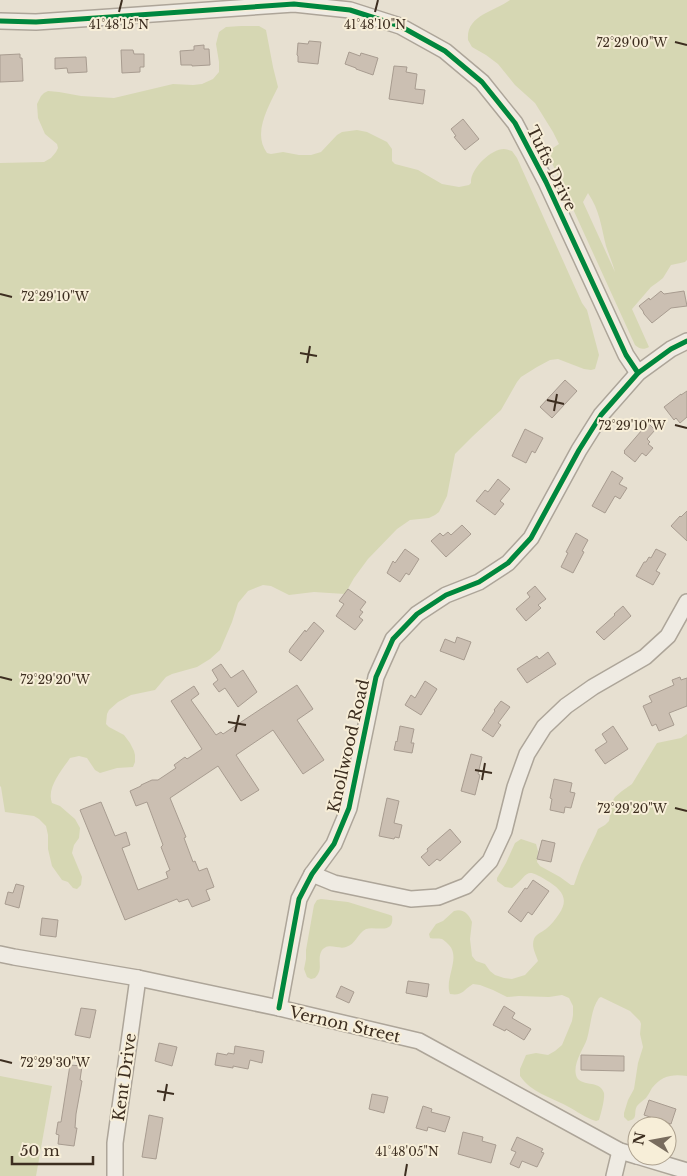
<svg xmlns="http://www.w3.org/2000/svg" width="687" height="1176" font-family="'Libre Baskerville',serif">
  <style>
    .green { fill: #d6d7b3; fill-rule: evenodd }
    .building { fill: #cbbfb2; stroke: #a89c90 }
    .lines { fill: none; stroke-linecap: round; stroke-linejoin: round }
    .minor-casing { stroke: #ada599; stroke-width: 18 }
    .minor { stroke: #efebe3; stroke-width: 15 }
    .cycleway-casing { stroke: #f7eed8; stroke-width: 8 }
    .cycleway { stroke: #00873e; stroke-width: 5 }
    .ticks { fill: none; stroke: #3d2e20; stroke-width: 2 }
    .labels { text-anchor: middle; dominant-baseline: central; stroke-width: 4; stroke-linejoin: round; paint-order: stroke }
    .street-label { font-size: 16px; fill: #3d2e20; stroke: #f7eed8 }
    .ticks-label { font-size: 12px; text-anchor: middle; fill: #3d2e20; stroke: #f7eed8; stroke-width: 4; stroke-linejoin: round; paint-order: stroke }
  </style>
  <rect width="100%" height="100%" fill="#e7e0d1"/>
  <!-- green -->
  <g class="green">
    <path d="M 510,0 L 687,0 L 687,260 L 685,262 L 671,265 L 663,278 L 658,282 L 651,287 L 632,309 L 649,347 C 644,350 639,349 635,345 L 547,152 L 559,144 L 553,132 L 535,103 L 515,85 L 498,64 L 486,55 L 472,47 L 468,40 C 466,15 494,12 510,0 ZM 588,193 C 600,211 601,226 606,246 C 609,255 613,264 615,272 L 583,202 Z"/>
    <path d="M 241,26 L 259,26 L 266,30 L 273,67 L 278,87 C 269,106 252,133 267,153 L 271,154 L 283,152 L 299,155 L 311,155 L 321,152 L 337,135 L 342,132 L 357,130 L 367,132 L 387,142 L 392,149 L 392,161 L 395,164 L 418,170 L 442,184 L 459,187 L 469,185 L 471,183 C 470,169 491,149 504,149 C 507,149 510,151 512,151 L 517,158 L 582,303 L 587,310 L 599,355 L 595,369 L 591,370 L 584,369 L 558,359 L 550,360 L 537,367 L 521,377 L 517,382 L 501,410 L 473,436 L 455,454 L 447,496 L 439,512 L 435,515 L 429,518 L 410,520 L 397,529 L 368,559 L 354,578 L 345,594 L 314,592 L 289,595 L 271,586 L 263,585 L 248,591 L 238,603 L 232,622 L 220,650 L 210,659 L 197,667 L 172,674 L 166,677 L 155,690 L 131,695 L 118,702 L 109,710 L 107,714 L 106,724 L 109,727 L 124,735 L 130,743 L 134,751 L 135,755 L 135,762 L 133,767 L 117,768 L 100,773 L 95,770 L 87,758 L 79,756 L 70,758 C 62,770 46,788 52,803 L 60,806 L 75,819 L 80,828 L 79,838 L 74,845 L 72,853 L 82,877 L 81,885 L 77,889 L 73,888 L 68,882 L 62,880 L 52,866 L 48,849 L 48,835 L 46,826 L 39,819 L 34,816 L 5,812 L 1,787 L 0,786 L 0,163 L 44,162 L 51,158 L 56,152 L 58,148 L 57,144 L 45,134 L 38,118 L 37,104 L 41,96 L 44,93 L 48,91 L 59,92 L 81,96 L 114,98 L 173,84 L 193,85 L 202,84 L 213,79 L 219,72 L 219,62 L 216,44 L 219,32 L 226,27 Z"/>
    <path d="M 687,734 L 687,1076 C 671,1074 662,1076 652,1088 C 650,1092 648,1095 646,1098 C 643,1101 639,1103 637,1106 C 633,1113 639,1119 628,1121 L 624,1117 L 624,1113 L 628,1100 L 634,1089 L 638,1063 L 643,1047 L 640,1034 L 641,1024 L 640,1021 L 630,1011 L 601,997 L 599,998 C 591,1009 591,1025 587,1039 C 583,1050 573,1063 576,1075 C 579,1088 600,1079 604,1093 C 605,1099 601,1113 599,1120 L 596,1121 C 585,1118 577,1111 567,1106 C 550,1097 531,1092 520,1076 L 520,1069 L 526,1055 L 536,1053 L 548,1055 L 555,1051 L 562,1045 L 572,1021 L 573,1015 L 573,1006 L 569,998 L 562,995 L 549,997 L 519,996 L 507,997 L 493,990 L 480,985 L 473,984 C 463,990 463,996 450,994 C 444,978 462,957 448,944 C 446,942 444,940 442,939 C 438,938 433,939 430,938 L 429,934 L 436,924 L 443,921 L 454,911 C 463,908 469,914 472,922 L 470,939 L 472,956 L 476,961 L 485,964 L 490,971 L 495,975 L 504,978 L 512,979 L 525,975 L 538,961 C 536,954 531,947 534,939 C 536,934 542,932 546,929 C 551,925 555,920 559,914 C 570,898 561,889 546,880 C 524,866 529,875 512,888 L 505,887 L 497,881 L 497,878 L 506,863 L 515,843 L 521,839 L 536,844 L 538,851 L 537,862 L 540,866 L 560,877 L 571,885 L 574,885 L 581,865 L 596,834 L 598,829 L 605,825 L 609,821 L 612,802 L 615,797 L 622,791 L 632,784 L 657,743 L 681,738 Z"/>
    <path d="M 321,899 L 348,902 L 390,915 L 392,916 C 395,935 375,926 366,929 C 357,934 356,944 346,947 C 338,950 327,941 321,952 C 317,962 324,969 315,978 L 311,979 L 307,977 L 304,969 L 306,959 L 306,950 L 314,905 L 317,900 Z"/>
    <polygon points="0,1076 52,1086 36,1176 0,1176"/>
  </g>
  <!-- building -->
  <g class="building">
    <polygon points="309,41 321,42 318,64 298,62 298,56 297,55 298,43 308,44"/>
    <polygon points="204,45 204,49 209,49 210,65 192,66 192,65 181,65 180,51 194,50 194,46"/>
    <polygon points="121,50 133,50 134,54 144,54 144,67 140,67 140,72 122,73"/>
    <polygon points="349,52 360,56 361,53 378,58 373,75 356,69 356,68 345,64"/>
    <polygon points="20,54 20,58 22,58 23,81 0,82 0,55"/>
    <polygon points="86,57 87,72 68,73 67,68 55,69 55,58"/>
    <polygon points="394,66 407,67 406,72 417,74 415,89 425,90 423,104 389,99"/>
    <polygon points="463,119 479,139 465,150 454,137 456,136 451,129"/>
    <polygon points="661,291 664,294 684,291 687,306 671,308 652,323 644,314 643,311 639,306 649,298 650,300"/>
    <polygon points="565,380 577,391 552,418 540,407"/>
    <polygon points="687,391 687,417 680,423 676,418 674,420 664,407 681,394 681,395"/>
    <polygon points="648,423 655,430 647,439 650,442 648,444 653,448 646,456 642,453 635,462 624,453 625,452 624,451"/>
    <polygon points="525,429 543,438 535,453 532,451 526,463 512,456"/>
    <polygon points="612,471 623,478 619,484 627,488 620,499 615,496 605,513 592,506"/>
    <polygon points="498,479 510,489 500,501 504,504 495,515 476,501 485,490 488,492"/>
    <polygon points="687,511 687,541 671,526 680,516 681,517"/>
    <polygon points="462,525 471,534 446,557 431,541 440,533 443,536 448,532 451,535"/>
    <polygon points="576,533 588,540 582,551 584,552 573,573 561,567 568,553 566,552"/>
    <polygon points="405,549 419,559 409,575 406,573 400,582 387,573 393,561 395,563"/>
    <polygon points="656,549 666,554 656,571 660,573 653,585 636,576 644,562 646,562 649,557 651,558"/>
    <polygon points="535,586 546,599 538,605 541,608 526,621 516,609 530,597 527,593"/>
    <polygon points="348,589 366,602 360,610 363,612 359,617 363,620 355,630 336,616 344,604 339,601"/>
    <polygon points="623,606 631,616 604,640 596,632 615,615 614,614"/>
    <polygon points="314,622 324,631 301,661 289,652 290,649 305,630 306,632"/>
    <polygon points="457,637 471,642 464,660 440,651 445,639 455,643"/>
    <polygon points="548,652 556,664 527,683 517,669 537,656 539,659"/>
    <polygon points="221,664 231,678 243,670 257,692 238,707 225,688 219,692 213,684 218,680 212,670"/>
    <polygon points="680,677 681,680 687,678 687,706 669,713 674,725 659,731 656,724 652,726 643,706 652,702 649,696 674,685 672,680"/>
    <polygon points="425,681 437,689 421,715 405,705 411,695 415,698"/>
    <polygon points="297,685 313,709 297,720 324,760 303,774 273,730 236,755 259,790 241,801 218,766 170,798 186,837 184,838 193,862 195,861 199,871 207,868 214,887 206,890 210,900 192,907 188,899 179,902 177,899 125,920 80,810 101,802 115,836 126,832 130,845 122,848 138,890 168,878 166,872 170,870 161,847 163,845 147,802 136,806 130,791 141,786 141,785 152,780 158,780 176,768 174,765 185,757 187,759 202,749 171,701 194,686 199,694 191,700 216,735 221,732 223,734"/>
    <polygon points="501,701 510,707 498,723 501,725 493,737 482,730 495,711 494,710"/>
    <polygon points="400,726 414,729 411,743 414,743 412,753 394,750 396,741 397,742"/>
    <polygon points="613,726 628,749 605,764 595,750 607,742 602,734"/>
    <polygon points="471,754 482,757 478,774 480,775 475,795 461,791"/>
    <polygon points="554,779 572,783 570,792 575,793 571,808 565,807 564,813 550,810 552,799 550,798"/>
    <polygon points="387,798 399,801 394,823 402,825 399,838 395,837 394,839 379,836"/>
    <polygon points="450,829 461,842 440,861 437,859 429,866 421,857 428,851 427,849"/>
    <polygon points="542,840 555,843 551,862 537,859"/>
    <polygon points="533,880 549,891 532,915 528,912 521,922 508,912 525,888 527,889"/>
    <polygon points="16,884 24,886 19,908 5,904 8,892 13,893"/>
    <polygon points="42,918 58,920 56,937 40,935"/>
    <polygon points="408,981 429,984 427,997 406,993"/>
    <polygon points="341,986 354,992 349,1003 336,997"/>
    <polygon points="504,1006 515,1013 512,1018 531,1029 524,1040 506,1029 505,1031 493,1025"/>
    <polygon points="81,1008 96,1010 90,1038 75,1035"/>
    <polygon points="159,1043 177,1047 172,1066 155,1061"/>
    <polygon points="235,1046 264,1051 262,1063 250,1060 248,1069 233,1066 233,1068 215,1065 217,1053 227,1055 228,1053 234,1054"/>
    <polygon points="581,1055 624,1056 624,1071 581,1070"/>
    <polygon points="70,1065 82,1066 80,1080 82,1081 76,1114 75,1128 77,1128 74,1146 58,1144 59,1135 56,1134 58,1122 61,1122"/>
    <polygon points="372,1094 388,1097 384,1113 369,1109"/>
    <polygon points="649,1100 676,1109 671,1124 644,1115"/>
    <polygon points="423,1106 432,1109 431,1112 450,1117 445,1132 428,1127 427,1131 416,1128"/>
    <polygon points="149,1115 163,1118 156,1159 142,1157"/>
    <polygon points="463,1132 483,1137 482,1141 496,1145 491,1163 458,1154"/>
    <polygon points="517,1137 543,1149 541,1152 544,1153 537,1167 522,1161 519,1168 510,1164 516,1152 511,1150"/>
  </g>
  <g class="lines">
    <defs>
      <g id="minor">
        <polyline points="0,21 36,22 110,17 294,4 350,10 400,26 445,51 482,82 515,123 546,182 626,355 638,373"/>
        <polyline points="312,874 334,883 411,899 438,897 466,886 490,861 504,831 515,787 527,754 544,727 566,706 593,687 645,657 668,636 687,602"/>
        <polyline points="0,954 14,957 138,978 279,1008 419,1041 620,1151 637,1156"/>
        <polyline points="279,1008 299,899 312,874 334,844 349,808 376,677 393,639 417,614 446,595 479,582 508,563 531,538 579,450 601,415 638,373 671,349 687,341"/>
        <polyline points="637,1156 687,1171"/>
        <polyline points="115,1176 115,1143 138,978"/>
        <polyline points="614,1176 620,1151"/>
      </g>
    </defs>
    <!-- minor casing -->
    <use href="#minor" class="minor-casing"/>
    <!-- minor -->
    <use href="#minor" class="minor"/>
    <defs>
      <g id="cycleway">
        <polyline points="0,21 36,22 110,17 294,4 350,10 400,26 445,51 482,82 515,123 546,182 626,355 638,373"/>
        <polyline points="279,1008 299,899 312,874 334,844 349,808 376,677 393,639 417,614 446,595 479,582 508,563 531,538 579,450 601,415 638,373 671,349 687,341"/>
      </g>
    </defs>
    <!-- cycleway casing -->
    <use href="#cycleway" class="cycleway-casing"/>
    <!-- cycleway -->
    <use href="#cycleway" class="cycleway"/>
  </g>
  <!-- ticks -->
  <path class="ticks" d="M 119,12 L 122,0M 375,12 L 378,0M 675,42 L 687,45M 0,294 L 12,297M 300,353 L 317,356M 307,363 L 310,346M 547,400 L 564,404M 554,411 L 557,394M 675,425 L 687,428M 0,677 L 12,680M 228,722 L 246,725M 235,732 L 239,715M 475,770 L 492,773M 482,780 L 485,763M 675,808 L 687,811M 0,1060 L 12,1063M 157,1091 L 174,1094M 164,1101 L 167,1084M 405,1176 L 407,1164"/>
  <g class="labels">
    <!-- street labels -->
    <g class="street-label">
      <text transform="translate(552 168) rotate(64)">Tufts Drive</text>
      <text transform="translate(348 746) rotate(-77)">Knollwood Road</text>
      <text transform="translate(345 1024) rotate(13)">Vernon Street</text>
      <text transform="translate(124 1077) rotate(-82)">Kent Drive</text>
    </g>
  </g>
  <g class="ticks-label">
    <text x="119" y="29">41°48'15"N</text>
    <text x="375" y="29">41°48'10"N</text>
    <text x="632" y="47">72°29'00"W</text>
    <text x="55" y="301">72°29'10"W</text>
    <text x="632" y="430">72°29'10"W</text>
    <text x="55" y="684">72°29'20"W</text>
    <text x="632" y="813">72°29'20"W</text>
    <text x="55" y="1067">72°29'30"W</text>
    <text x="407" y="1156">41°48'05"N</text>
  </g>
  <!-- north arrow -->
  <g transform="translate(652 1141) rotate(281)"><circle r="24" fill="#f7eed8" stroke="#ada18e"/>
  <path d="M0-4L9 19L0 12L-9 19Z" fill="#786c5e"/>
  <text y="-8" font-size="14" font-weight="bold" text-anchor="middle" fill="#3d2e20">N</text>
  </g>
  <!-- scale -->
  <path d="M12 1156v8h81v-8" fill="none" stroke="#3d2e20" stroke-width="2.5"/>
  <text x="20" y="1156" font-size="15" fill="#3d2e20" stroke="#f7eed8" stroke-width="4" paint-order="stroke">50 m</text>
</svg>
